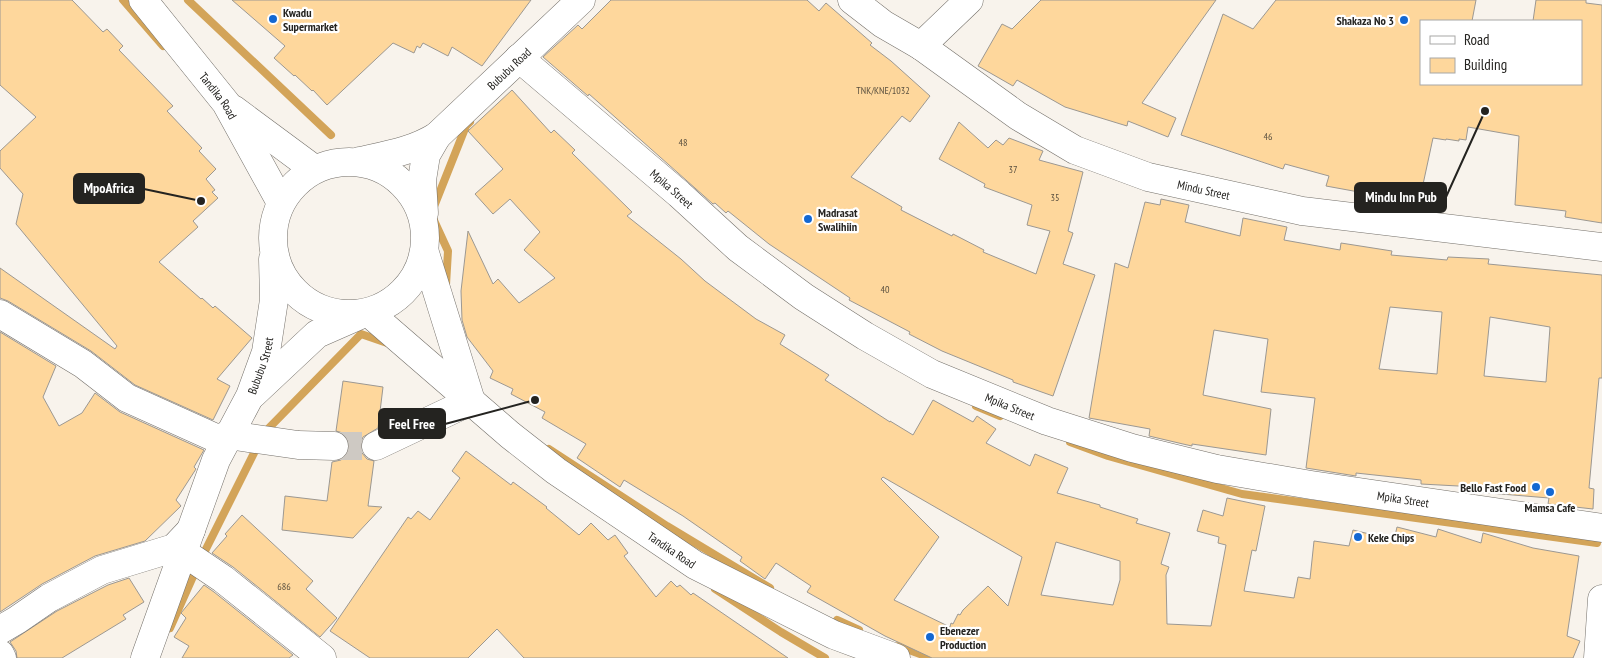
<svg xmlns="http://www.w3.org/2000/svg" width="1602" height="658" font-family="'PT Sans Narrow',sans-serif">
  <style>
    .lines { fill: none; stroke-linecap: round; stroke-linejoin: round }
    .stream { stroke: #d3a459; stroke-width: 8 }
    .building { fill: #fed79c; stroke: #9c9892; fill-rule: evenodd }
    .minor-tunnel { stroke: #cec9c3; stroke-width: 28; stroke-dasharray: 28 14; stroke-linecap: butt }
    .minor-casing { stroke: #74706a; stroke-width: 29 }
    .minor { stroke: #fff; stroke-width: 28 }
    .poi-dot { fill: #1468d2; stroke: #fff; stroke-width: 2 }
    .labels { text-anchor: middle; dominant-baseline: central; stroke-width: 4.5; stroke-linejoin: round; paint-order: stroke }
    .number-label { font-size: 10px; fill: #5a503f }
    .poi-label { font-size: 12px; font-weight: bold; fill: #242320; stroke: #fff; text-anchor: start }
    .street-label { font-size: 12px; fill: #242320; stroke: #fff }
    .leader { fill: none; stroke: #242320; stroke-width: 2 }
    .callout-dot { fill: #242320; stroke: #fff; stroke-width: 2 }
    .callout { fill: #242320; stroke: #242320; stroke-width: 2 }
    .callout-label { font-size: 14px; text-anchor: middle; font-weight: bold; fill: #fff }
  </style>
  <rect width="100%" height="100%" fill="#f8f3ec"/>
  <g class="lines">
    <!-- stream -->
    <g class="stream">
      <polyline points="123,0 163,46"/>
      <polyline points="188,0 331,135"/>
      <polyline points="446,285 448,251 431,214 466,126 470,122"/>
      <polyline points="976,406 1000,416"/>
      <polyline points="263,434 361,334 390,344"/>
      <polyline points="1070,442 1108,456 1242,494 1597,543"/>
      <polyline points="549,449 667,526 770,588"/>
      <polyline points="715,589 781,632 825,658"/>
      <polyline points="837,620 859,630"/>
      <polyline points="170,628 199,563 258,445"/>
      <polyline points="898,646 931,658"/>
    </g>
  </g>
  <!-- building -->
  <g class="building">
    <polygon points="0,0 72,0 103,32 107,29 123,46 119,50 173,106 167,111 202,148 199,151 216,169 206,179 215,190 212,192 218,198 193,221 198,227 159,262 201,299 202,298 213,308 215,306 252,338 217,379 230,386 213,420 135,385 91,351 8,301 0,298 0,268 115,349 117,346 16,224 23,194 0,168 0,151 36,117 0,85"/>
    <polygon points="232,0 531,0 482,66 452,47 448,56 423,43 420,48 417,46 414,53 393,43 327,105 313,90 312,91 295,75 294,76 274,58 285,46"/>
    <polygon points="611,0 807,0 819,11 826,3 872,43 870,45 891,61 930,96 910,122 902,116 851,177 902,207 901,210 952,236 953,234 984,250 983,252 1036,274 1050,231 1027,225 1032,205 984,187 985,184 939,159 959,122 988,148 996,140 1003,145 1009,138 1043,151 1039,160 1083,172 1068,231 1073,233 1063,264 1095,275 1053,396 1013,382 1013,380 942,351 909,334 910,332 849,300 850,298 769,244 728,211 726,213 715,203 713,204 589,94 588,96 543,57 578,25 582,29"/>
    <polygon points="1041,0 1216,0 1142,103 1176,118 1168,137 1128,121 1127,126 1065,107 1017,80 1013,86 978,66 1002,24 1012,29"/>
    <polygon points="1276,0 1476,0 1472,21 1421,21 1421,84 1581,84 1581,21 1533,21 1536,0 1586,0 1586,3 1602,5 1602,223 1565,217 1566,211 1515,205 1519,136 1468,127 1466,140 1459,139 1459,141 1446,139 1446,140 1433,138 1419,203 1326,186 1329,176 1285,164 1283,169 1181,135 1223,14 1253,29"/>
    <path d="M 512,90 L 551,133 L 554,130 L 575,150 L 572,153 L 632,212 L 627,216 L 681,259 L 705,281 L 756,319 L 785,335 L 780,344 L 829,375 L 825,380 L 890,422 L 890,421 L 913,435 L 933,400 L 973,422 L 977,416 L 996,429 L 986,443 L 1030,466 L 1035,454 L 1068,468 L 1057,493 L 1100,505 L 1100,507 L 1138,519 L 1136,523 L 1170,533 L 1161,564 L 1169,567 L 1166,575 L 1167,624 L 1211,626 L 1226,545 L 1218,543 L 1219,537 L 1197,531 L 1203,510 L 1223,516 L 1227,498 L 1265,506 L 1256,551 L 1252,550 L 1244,591 L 1294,598 L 1298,577 L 1310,579 L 1314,541 L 1349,546 L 1353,530 L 1394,540 L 1397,527 L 1436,537 L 1438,529 L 1481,543 L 1483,533 L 1533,548 L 1579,556 L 1567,636 L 1580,641 L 1573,658 L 932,658 L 885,636 L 807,592 L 811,586 L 776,563 L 765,579 L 740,561 L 742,557 L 683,516 L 624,480 L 620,487 L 577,458 L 586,444 L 542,418 L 545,412 L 511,394 L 513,389 L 490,378 L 493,371 L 467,337 L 462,320 L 461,291 L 468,231 L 493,284 L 498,279 L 519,303 L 555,278 L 524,250 L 540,232 L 510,199 L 493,214 L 475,194 L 503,169 L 468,131 ZM 883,477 L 1022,557 L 1008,606 L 988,586 L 963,610 L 960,615 L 958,614 L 953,624 L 951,623 L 950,627 L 894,600 L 939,537 L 881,479 ZM 1056,542 L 1120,561 L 1120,580 L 1113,605 L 1041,595 Z"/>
    <path d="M 1161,199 L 1189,205 L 1185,222 L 1240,236 L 1243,218 L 1287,227 L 1284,240 L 1340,250 L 1341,243 L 1392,251 L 1391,255 L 1447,260 L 1448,257 L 1489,259 L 1488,264 L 1602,275 L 1602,378 L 1599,378 L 1589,488 L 1594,489 L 1593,509 L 1548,504 L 1549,498 L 1477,492 L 1477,487 L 1421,484 L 1421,480 L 1356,473 L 1356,476 L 1306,468 L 1315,398 L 1261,392 L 1268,339 L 1214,330 L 1203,395 L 1271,409 L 1266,455 L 1192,444 L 1192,446 L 1183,444 L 1149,436 L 1150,429 L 1089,418 L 1115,263 L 1128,268 L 1145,202 L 1160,205 ZM 1390,307 L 1442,312 L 1437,374 L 1379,369 ZM 1490,317 L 1550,327 L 1546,382 L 1484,376 Z"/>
    <polygon points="0,332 56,366 43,397 59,426 82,413 95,393 120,412 204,450 194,467 196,469 176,500 181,506 145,541 95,556 42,584 0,612"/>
    <polygon points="343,381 383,387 378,428 363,437 360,445 362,453 367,459 374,461 368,506 382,507 353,538 282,530 285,496 327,501 332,462 341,460 348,454 350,447 348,439 343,433 336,431"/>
    <polygon points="466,451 511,485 513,482 547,507 546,508 579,535 591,523 608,540 615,535 628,553 624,556 656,597 671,581 677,587 680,585 691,595 693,593 788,658 524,658 497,629 468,658 370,658 330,631 408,517 411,519 418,511 430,520 460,478 452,471"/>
    <polygon points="242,515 313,581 306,589 337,618 320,637 233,567 212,553 227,536 225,534"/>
    <polygon points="129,578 144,602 123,615 126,619 62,658 17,658 16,651 10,642 57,611 108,585"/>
    <polygon points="204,585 214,592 293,655 289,658 182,658 189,646 174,637 186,618 181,613"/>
  </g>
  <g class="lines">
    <!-- minor-tunnel -->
    <polyline class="minor-tunnel" points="334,446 376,446"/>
    <defs>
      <g id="minor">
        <path id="s1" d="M 143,0 L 226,103 L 280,201"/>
        <path id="s2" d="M 852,0 L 883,24 L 921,46 L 1018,116 L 1075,150 L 1148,177 L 1302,211 L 1602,247"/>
        <polyline points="921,46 969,0"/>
        <path id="s3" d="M 519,58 L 679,194 L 738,248 L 804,297 L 865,336 L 932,374 L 1047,421 L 1132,448 L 1217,469 L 1311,485 L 1602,528"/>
        <polyline points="233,109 314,169"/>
        <path id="s4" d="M 360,161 C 387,155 413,151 437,136 L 581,0"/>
        <circle cx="349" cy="238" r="76"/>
        <polyline points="424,213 422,180 426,155 437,136"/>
        <polyline points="425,253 471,401"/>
        <path id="s5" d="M 369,313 L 510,435 L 556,471 L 695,565 L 834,635 L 896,658"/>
        <polyline points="0,314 83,364 127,398 218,439 228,435 298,445 334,446"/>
        <polyline points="253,394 317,334 358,316"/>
        <polyline points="376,446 471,401"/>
        <polyline points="183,552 223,579 322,658"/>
        <polyline points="0,630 17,620 49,598 102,570 174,548 191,530"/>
        <polyline points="0,654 2,658"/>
        <path id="s6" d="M 145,658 L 216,460 L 250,396 L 266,352 L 274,300 L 273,259"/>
        <polyline points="1598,658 1602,599"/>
      </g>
    </defs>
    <!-- minor casing -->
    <use href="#minor" class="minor-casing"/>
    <!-- minor -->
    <use href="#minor" class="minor"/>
  </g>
  <!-- markers -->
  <g class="poi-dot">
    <circle cx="273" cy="19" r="5"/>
    <circle cx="1404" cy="20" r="5"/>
    <circle cx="808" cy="219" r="5"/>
    <circle cx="1536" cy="487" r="5"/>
    <circle cx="1550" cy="492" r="5"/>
    <circle cx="1358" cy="537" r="5"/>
    <circle cx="930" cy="637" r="5"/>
  </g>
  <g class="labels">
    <!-- number labels -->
    <g class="number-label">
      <text x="883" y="90">TNK/KNE/1032</text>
      <text x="1268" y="136">46</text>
      <text x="683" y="142">48</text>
      <text x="1013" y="169">37</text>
      <text x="1055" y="197">35</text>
      <text x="885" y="289">40</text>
      <text x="284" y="586">686</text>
    </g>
    <!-- poi labels -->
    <g class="poi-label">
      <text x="283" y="12">Kwadu<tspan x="283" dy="14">Supermarket</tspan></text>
      <text x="1394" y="20" text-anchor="end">Shakaza No 3</text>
      <text x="818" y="212">Madrasat<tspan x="818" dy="14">Swalihiin</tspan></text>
      <text x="1526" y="487" text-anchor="end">Bello Fast Food</text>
      <text x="1550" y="507" text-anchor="middle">Mamsa Cafe</text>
      <text x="1368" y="537">Keke Chips</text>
      <text x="940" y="630">Ebenezer<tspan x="940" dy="14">Production</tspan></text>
    </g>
    <!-- street labels -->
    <g class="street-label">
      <text stroke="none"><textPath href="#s4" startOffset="180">Bububu Road</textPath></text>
      <text stroke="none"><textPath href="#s1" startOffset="122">Tandika Road</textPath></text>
      <text stroke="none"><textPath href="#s3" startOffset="201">Mpika Street</textPath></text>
      <text stroke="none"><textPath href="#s2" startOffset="404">Mindu Street</textPath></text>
      <text stroke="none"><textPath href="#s6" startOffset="315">Bububu Street</textPath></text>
      <text stroke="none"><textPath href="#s3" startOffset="606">Mpika Street</textPath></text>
      <text stroke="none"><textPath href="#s3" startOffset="1011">Mpika Street</textPath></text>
      <text stroke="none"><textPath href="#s5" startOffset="385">Tandika Road</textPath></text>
    </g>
  </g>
  <!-- callouts -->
  <path class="leader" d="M201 201L144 189M1485 111L1446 197M535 400L445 424"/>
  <g class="callout-dot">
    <circle cx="201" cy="201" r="5"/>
    <circle cx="1485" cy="111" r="5"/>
    <circle cx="535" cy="400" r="5"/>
  </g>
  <g class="callout">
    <rect x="74" y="174" width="70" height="29" rx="5"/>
    <rect x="1355" y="183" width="91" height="29" rx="5"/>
    <rect x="379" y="409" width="66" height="29" rx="5"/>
  </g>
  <g class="callout-label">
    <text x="109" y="193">MpoAfrica</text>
    <text x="1401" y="202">Mindu Inn Pub</text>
    <text x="412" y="429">Feel Free</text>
  </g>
  <!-- legend -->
  <rect x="1420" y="20" width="162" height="65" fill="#ffffff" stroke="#a7a7a6"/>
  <rect x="1430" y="36" width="25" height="8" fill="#ffffff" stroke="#a7a7a6"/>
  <text x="1464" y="45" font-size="15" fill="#242320">Road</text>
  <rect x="1430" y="58" width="25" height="15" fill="#fed79c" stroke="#a7a7a6"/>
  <text x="1464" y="70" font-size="15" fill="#242320">Building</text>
</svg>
